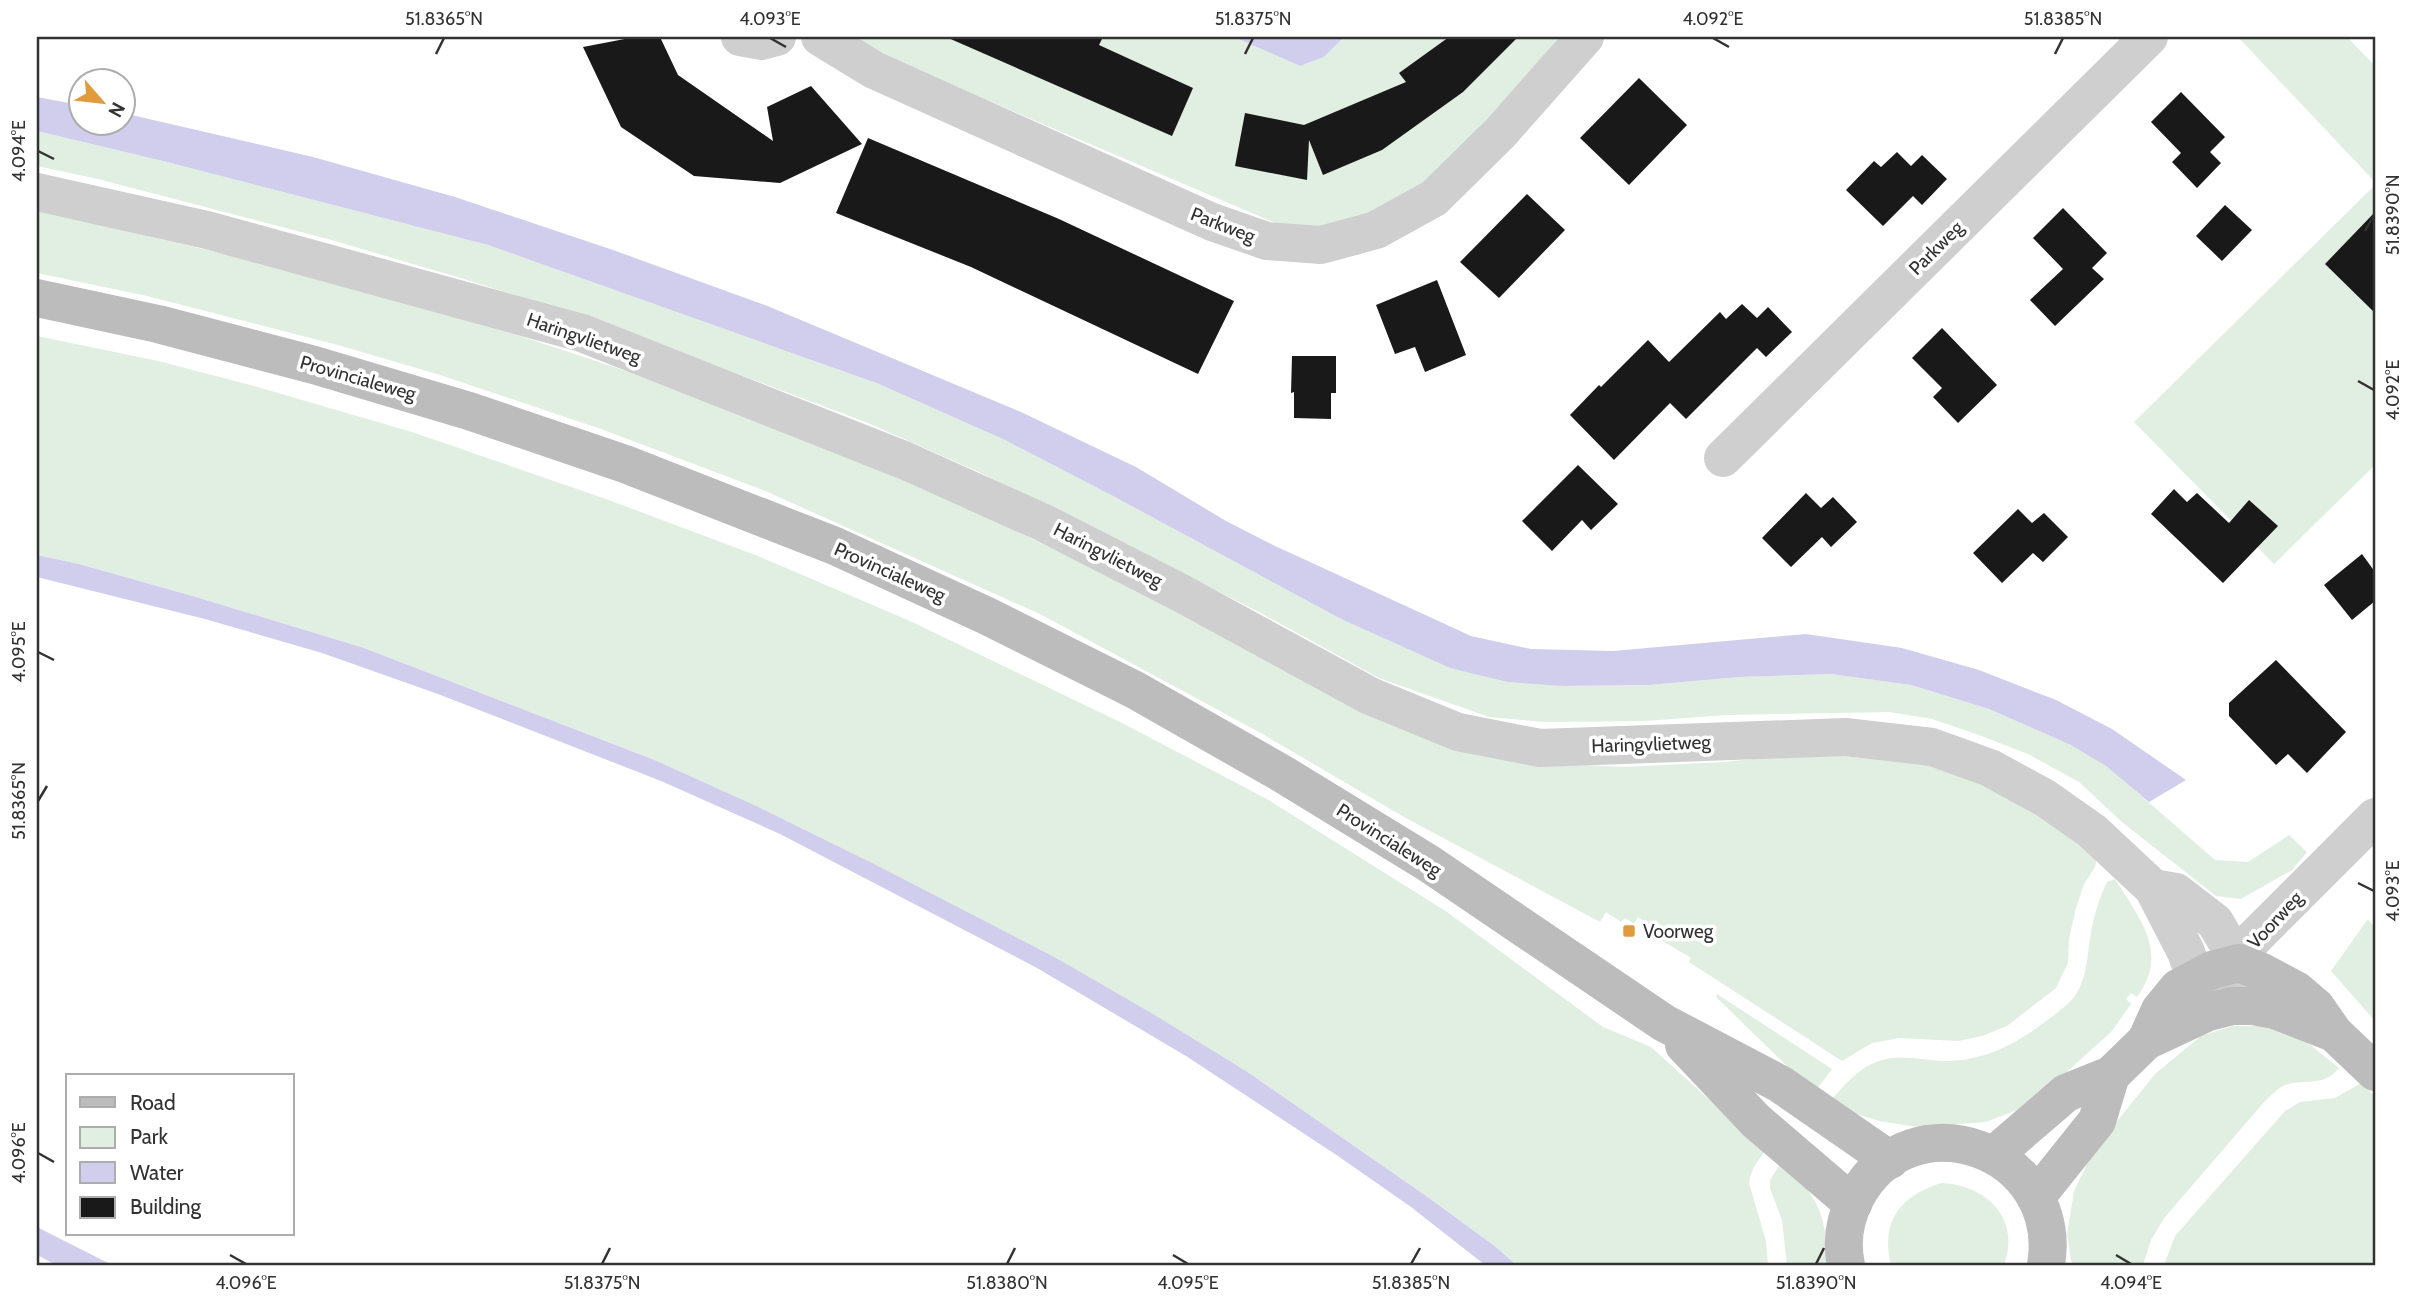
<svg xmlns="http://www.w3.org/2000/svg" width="2412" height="1302" font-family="Cabin,sans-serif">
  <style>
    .green { fill: #e1eee2 }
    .water { fill: #d0ceec }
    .building { fill: #191919 }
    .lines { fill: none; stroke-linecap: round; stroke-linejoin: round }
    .street { stroke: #cfcfcf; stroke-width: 38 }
    .secondary { stroke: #bcbcbc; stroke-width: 38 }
    .ticks { fill: none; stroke: #323232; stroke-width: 2.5 }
    .poi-dot { fill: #e09b3c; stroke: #fff; stroke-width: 2.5 }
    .labels { text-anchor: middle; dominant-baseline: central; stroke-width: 7; stroke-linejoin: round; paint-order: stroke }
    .street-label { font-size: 19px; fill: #323232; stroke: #fff }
    .poi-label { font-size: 19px; fill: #323232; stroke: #fff; text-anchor: start }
    .neatline { fill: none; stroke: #323232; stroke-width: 2.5 }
    .ticks-label { font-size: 18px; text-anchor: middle; fill: #323232 }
  </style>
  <rect width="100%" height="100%" fill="#fff"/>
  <!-- green -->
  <g class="green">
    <polygon points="858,37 1234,37 1300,66 1324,57 1344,37 1562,37 1419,193 1349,231 1278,224 874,52"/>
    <polygon points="2238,37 2347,37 2375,66 2375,182"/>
    <polygon points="37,131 167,162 488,245 879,384 1005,440 1113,496 1341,619 1450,668 1564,686 1649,685 1739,677 1831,674 1911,685 1989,709 2071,745 2107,766 2215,860 2248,862 2289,835 2307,852 2292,870 2241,899 2216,896 2123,823 2079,782 2028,754 1979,735 1932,719 1889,712 1726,715 1645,721 1544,722 1489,717 1379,678 1259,612 981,473 868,423 595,320 464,279 328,239 98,179 37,166"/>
    <polygon points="2375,185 2375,465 2274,564 2134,422"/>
    <polygon points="37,210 275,266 520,336 626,371 886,471 995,521 1167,604 1561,764 1624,767 1724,762 1813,753 1927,765 1984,784 2027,807 2097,858 2095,867 2084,884 2076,908 2069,939 2068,963 2056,988 2007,1026 1982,1036 1958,1041 1899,1038 1872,1043 1842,1061 1689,962 1691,958 1661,940 1665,934 1638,917 1634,924 1625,918 1621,922 1606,912 1600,922 1404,817 1259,732 1040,614 763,490 601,429 437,374 338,345 147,296 37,273"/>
    <path d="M 37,336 L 158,361 L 254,386 L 412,432 L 606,499 L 758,556 L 910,621 L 1126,725 L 1267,799 L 1447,912 L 1603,1027 L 1651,1047 L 1733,1121 L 1768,1148 C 1759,1159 1751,1168 1749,1183 L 1766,1241 L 1768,1265 L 1516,1265 L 1496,1247 L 1429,1198 L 1249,1073 L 652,759 L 364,648 L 196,597 L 79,564 L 37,555 Z"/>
    <path d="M 2115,879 C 2139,918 2170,952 2137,997 L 2131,993 L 2126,999 L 2131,1004 L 2112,1031 L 2039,1097 L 2025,1107 L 1986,1122 L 1921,1127 L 1904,1125 L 1880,1121 L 1853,1113 L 1830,1101 C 1845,1085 1858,1068 1879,1061 C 1901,1053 1925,1061 1948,1061 C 1989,1060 2022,1040 2053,1016 C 2061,1009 2071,1003 2076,994 C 2088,975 2087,954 2091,933 C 2094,915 2099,899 2107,882 Z"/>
    <polygon points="2368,919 2375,928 2375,1021 2331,971"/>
    <polygon points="1717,994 1832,1069 1817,1089 1792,1071 1716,997"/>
    <path d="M 2233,1026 L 2269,1026 L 2304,1040 L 2339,1068 C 2322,1089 2303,1077 2283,1086 C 2277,1089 2271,1096 2265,1101 L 2165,1217 L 2151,1240 L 2143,1265 L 2072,1265 L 2067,1235 L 2074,1191 L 2094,1150 L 2155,1074 L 2201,1036 Z"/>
    <polygon points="2361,1083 2375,1096 2375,1265 2164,1265 2175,1236 2285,1111 2300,1102 2335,1098"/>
    <path d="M 1783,1160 C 1818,1199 1826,1212 1828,1265 L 1787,1265 L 1782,1220 L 1770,1188 L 1770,1180 Z"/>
    <path d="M 1941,1183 C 1986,1185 2021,1218 2004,1265 L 1891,1265 C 1880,1222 1900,1196 1941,1183 Z"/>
  </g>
  <!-- water -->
  <g class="water">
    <polygon points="1234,37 1344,37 1324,57 1300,66"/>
    <polygon points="37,97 80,105 80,122 122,122 123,113 313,157 455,197 613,250 765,305 1021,412 1136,467 1226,521 1273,545 1471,636 1531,649 1613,651 1806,634 1902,648 1979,670 2056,700 2112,729 2186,780 2149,802 2106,766 2071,745 1989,709 1911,685 1831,674 1739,677 1649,685 1564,686 1508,682 1450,668 1341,619 1113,496 1005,440 879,384 488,245 167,162 37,131"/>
    <polygon points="37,555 79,564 196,597 364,648 652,759 756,806 874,864 1056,958 1153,1014 1249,1073 1429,1198 1496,1247 1516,1265 1485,1265 1411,1207 1338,1156 1186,1056 1037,968 780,834 661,781 438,694 322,653 205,619 37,577"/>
    <polygon points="37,1227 112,1265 56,1265 37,1255"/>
  </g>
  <!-- building -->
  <g class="building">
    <polygon points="635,37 660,37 678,75 773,141 767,107 811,86 862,144 780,183 694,176 621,127 583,47"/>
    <polygon points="946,37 1103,37 1099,45 1193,88 1172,136"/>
    <polygon points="1449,37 1518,37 1463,92 1382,150 1323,175 1309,140 1307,180 1235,166 1245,113 1304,125 1406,82 1399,73"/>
    <polygon points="1639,78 1687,125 1629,185 1580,138"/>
    <polygon points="2181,92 2225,137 2210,152 2221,163 2197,188 2172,162 2181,153 2151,122"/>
    <polygon points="868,138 1059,219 1234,301 1198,374 971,267 836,213"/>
    <polygon points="1897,152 1911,166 1922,155 1947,179 1922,205 1913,196 1883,226 1846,190 1874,161 1881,167"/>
    <polygon points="1527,194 1565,230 1499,298 1460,262"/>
    <polygon points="2225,205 2252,230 2222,261 2196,236"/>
    <polygon points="2063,208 2107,253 2092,268 2104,279 2055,326 2030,300 2063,269 2033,238"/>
    <polygon points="2375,212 2375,313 2325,264"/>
    <polygon points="1437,280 1466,355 1425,372 1415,347 1395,354 1376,305"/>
    <polygon points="1742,304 1757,318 1768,307 1792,332 1766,357 1757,348 1686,419 1670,403 1614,460 1570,415 1599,385 1601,387 1648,340 1669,362 1720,312 1726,319"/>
    <polygon points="1942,328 1997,385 1958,423 1933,397 1942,388 1912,358"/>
    <polygon points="1292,356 1336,356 1336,393 1331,393 1331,419 1294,418 1294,392 1291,393"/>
    <polygon points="1578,465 1618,504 1591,530 1582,520 1552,551 1522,521"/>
    <polygon points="2174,489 2187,502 2197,493 2229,523 2249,500 2278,526 2223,583 2151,514"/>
    <polygon points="1806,493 1821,508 1833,497 1857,522 1831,547 1822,537 1791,567 1762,538"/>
    <polygon points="2018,509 2032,523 2044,513 2068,537 2043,562 2033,553 2002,583 1973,553"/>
    <polygon points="2362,554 2375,572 2375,601 2352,620 2324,585"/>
    <polygon points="2276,660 2346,732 2307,773 2288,754 2276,765 2229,716 2229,703"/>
  </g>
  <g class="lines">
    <!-- street -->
    <g class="street">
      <polyline points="740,37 762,41 777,37"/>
      <polyline points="820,37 874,70 1212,222 1267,241 1321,245 1376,230 1434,198 1500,133 1585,37"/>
      <polyline points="37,192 207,230 582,333 906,461 1044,523 1179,592 1370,696 1458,732 1540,748 1845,737 1932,747 1990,768 2045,798 2092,831 2153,888 2186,952 2195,977 2232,1006 2239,963 2252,940 2375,817"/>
      <polyline points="1723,458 2149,37"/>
      <polyline points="2153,888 2176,892 2215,922 2239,963"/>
    </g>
    <!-- secondary -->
    <g class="secondary">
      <polyline points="37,298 158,324 314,365 469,411 625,464 835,546 987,616 1135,690 1281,773 1428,863 1664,1023 1780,1084 1890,1160"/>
      <polyline points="2146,1041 2160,1010 2178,988 2212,970 2239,963 2262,972 2296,990 2316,1007 2334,1033 2375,1072"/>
      <polyline points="1684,1045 1756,1121 1853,1204"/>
      <polyline points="1994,1155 2066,1093 2111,1075 2146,1041 2208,1012 2232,1006 2253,1006 2275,1010 2334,1033"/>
      <polyline points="2036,1197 2097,1121 2111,1075"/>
      <path d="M 1846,1265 C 1841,1242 1845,1218 1856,1197 C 1911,1094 2065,1150 2046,1265"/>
    </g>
  </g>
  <!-- ticks -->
  <path class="ticks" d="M 770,38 L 786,47M 1713,38 L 1729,47M 436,54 L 444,38M 1245,54 L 1253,38M 2055,54 L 2063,38M 38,151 L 54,159M 2365,231 L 2374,215M 2358,381 L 2374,390M 38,652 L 54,660M 38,801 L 47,786M 2358,883 L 2374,891M 38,1153 L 54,1162M 230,1255 L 246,1264M 1173,1255 L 1188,1264M 2116,1255 L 2131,1264M 602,1264 L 610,1248M 1007,1264 L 1015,1248M 1411,1264 L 1420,1248M 1816,1264 L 1824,1248"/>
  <!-- markers -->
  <rect class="poi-dot" x="1622" y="924" width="14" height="14" rx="3.5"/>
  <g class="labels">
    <!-- street labels -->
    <g class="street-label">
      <text transform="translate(1223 225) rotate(21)">Parkweg</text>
      <text transform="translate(1936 248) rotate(-45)">Parkweg</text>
      <text transform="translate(584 338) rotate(19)">Haringvlietweg</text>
      <text transform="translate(358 378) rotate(16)">Provincialeweg</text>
      <text transform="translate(1108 555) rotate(27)">Haringvlietweg</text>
      <text transform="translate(890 572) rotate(24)">Provincialeweg</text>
      <text transform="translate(1651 744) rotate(-2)">Haringvlietweg</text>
      <text transform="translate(1389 840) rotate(32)">Provincialeweg</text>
      <text transform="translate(2275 920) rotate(-47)">Voorweg</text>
    </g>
    <!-- poi labels -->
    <g class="poi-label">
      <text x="1643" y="931">Voorweg</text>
    </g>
  </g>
  <!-- border -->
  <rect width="2412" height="1302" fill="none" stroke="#ffffff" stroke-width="77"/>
  <!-- legend -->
  <rect x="66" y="1074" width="228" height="161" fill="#ffffff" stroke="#adadad" stroke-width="2"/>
  <rect x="80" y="1097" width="35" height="10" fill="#bcbcbc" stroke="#adadad" stroke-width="2"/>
  <text x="130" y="1110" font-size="21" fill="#323232">Road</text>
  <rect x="80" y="1127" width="35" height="21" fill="#e1eee2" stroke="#adadad" stroke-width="2"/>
  <text x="130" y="1144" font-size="21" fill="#323232">Park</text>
  <rect x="80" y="1162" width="35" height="21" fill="#d0ceec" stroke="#adadad" stroke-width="2"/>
  <text x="130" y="1180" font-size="21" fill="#323232">Water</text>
  <rect x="80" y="1197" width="35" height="21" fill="#191919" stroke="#adadad" stroke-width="2"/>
  <text x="130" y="1214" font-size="21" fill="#323232">Building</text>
  <!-- north arrow -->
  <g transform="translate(102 102) rotate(118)"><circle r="33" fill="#ffffff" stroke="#adadad" stroke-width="2"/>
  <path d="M0-5L12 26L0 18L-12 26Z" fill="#e09b3c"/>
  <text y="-10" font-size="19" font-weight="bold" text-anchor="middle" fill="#323232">N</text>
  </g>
  <rect x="38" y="38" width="2336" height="1226" class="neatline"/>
  <g class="ticks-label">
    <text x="444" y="25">51.8365°N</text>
    <text x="770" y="25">4.093°E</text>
    <text x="1253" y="25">51.8375°N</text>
    <text x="1713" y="25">4.092°E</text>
    <text x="2063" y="25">51.8385°N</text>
    <text transform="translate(19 151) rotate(-90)" y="6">4.094°E</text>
    <text transform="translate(2393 215) rotate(-90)" y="6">51.8390°N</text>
    <text transform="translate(2393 390) rotate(-90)" y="6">4.092°E</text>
    <text transform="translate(19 652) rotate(-90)" y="6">4.095°E</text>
    <text transform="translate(19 801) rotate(-90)" y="6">51.8365°N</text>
    <text transform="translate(2393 891) rotate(-90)" y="6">4.093°E</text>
    <text transform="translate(19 1153) rotate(-90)" y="6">4.096°E</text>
    <text x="246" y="1289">4.096°E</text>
    <text x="602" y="1289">51.8375°N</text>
    <text x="1007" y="1289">51.8380°N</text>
    <text x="1188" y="1289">4.095°E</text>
    <text x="1411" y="1289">51.8385°N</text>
    <text x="1816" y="1289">51.8390°N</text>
    <text x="2131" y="1289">4.094°E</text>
  </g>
</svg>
